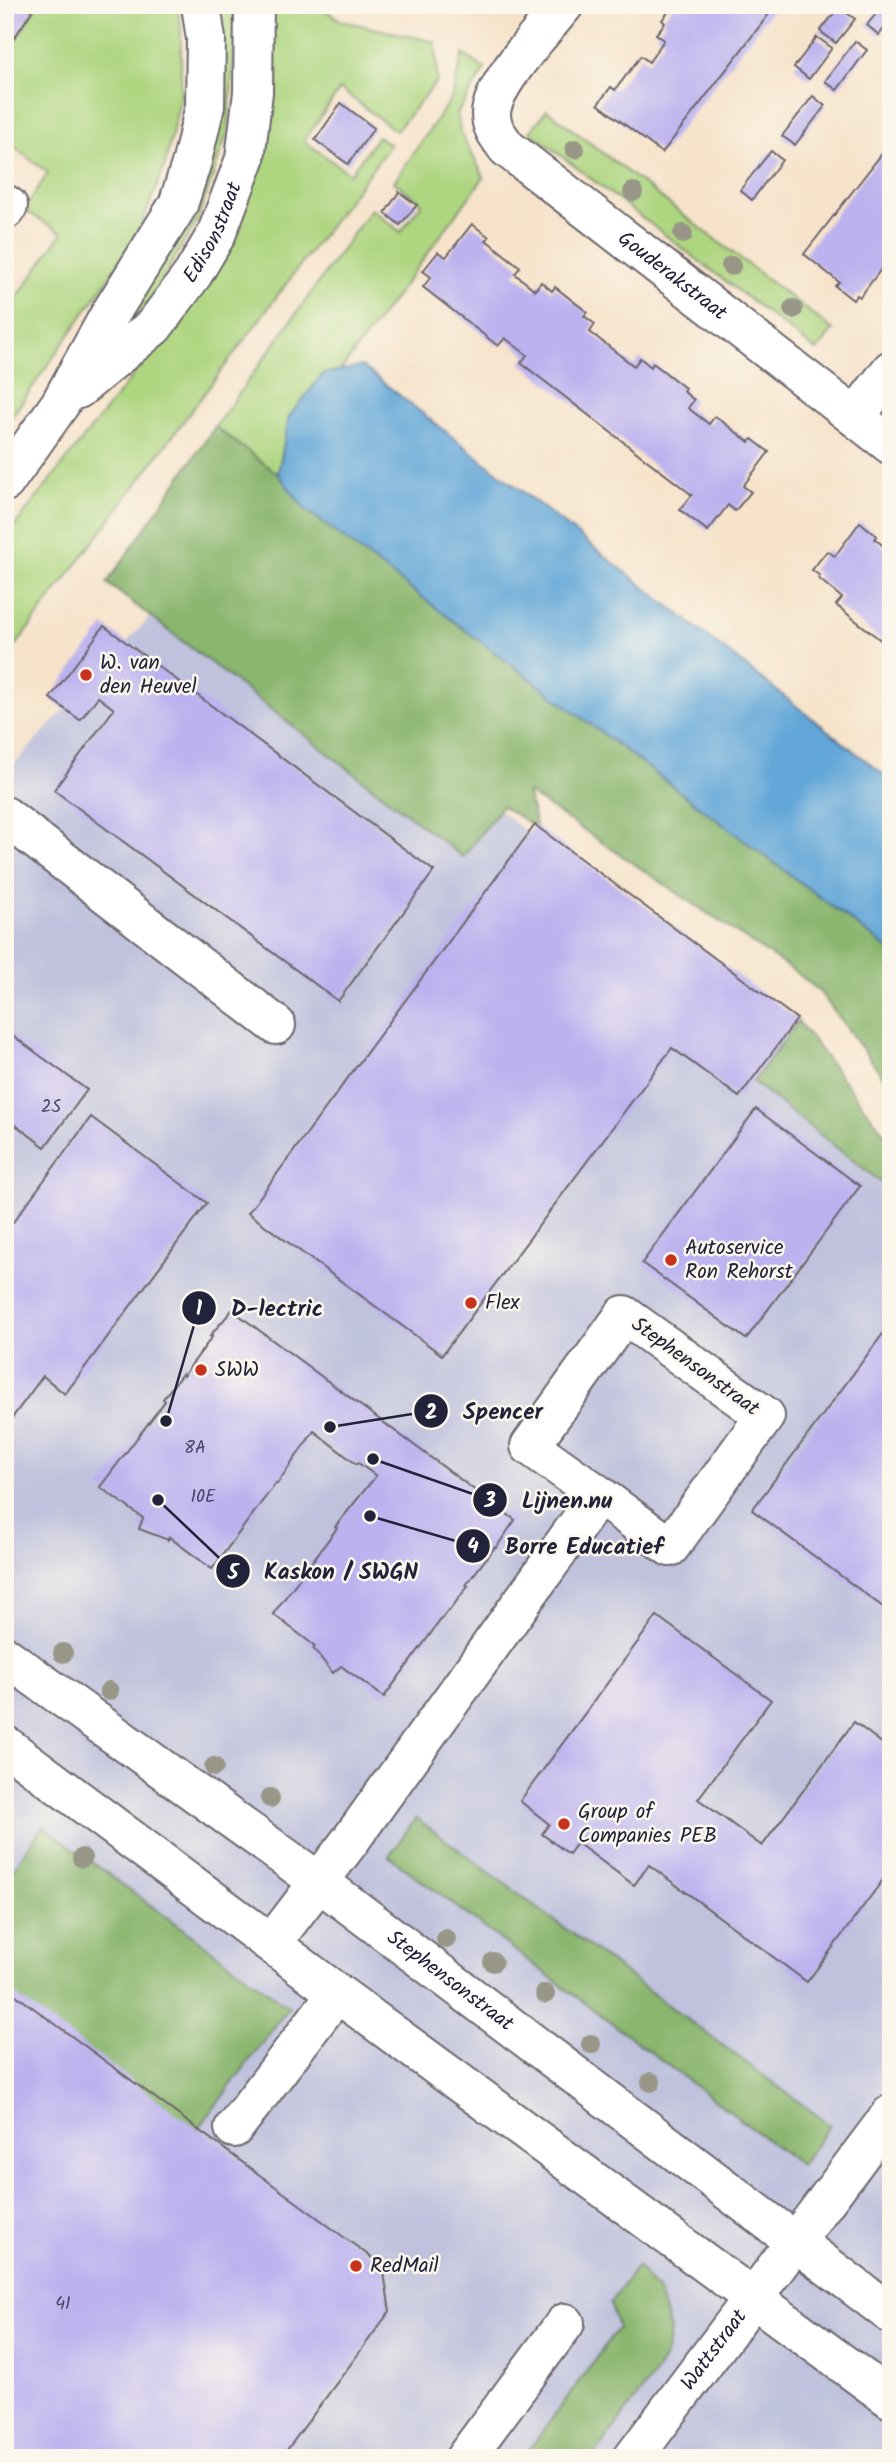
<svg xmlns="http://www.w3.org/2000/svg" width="896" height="2463" font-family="Kalam,sans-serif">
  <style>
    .industrial { fill: #c0c2dd }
    .green { fill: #aed580; stroke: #687c5e; stroke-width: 2 }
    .forest { fill: #8ab66e; stroke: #566c54; stroke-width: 2 }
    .water { fill: #64a7d8; stroke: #43648a; stroke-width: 2 }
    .building { fill: #bcb2ef }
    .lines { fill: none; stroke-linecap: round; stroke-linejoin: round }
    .minor-casing { stroke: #6c666d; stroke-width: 42 }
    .minor { stroke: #fff; stroke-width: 38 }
    .tree { fill: #989787 }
    .poi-dot { fill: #c8321e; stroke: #fbf7ec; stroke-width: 2.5 }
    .labels { text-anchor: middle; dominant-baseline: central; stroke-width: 5; stroke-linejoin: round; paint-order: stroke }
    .number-label { font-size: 18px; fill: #484668 }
    .street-label { font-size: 21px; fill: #22223b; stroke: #fbf7ec }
    .poi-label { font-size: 21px; fill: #22223b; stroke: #fbf7ec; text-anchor: start }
    .leader { fill: none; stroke: #22223b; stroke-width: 2.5 }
    .callout-dot { fill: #22223b; stroke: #fbf7ec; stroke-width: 2.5 }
    .mark-label { font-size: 21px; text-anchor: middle; font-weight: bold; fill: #fff }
    .callout-label { font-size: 23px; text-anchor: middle; font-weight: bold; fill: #22223b; stroke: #fbf7ec; stroke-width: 5; stroke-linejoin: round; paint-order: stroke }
  </style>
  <rect width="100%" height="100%" fill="#fbf7ec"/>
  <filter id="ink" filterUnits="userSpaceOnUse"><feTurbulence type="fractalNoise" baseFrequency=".0143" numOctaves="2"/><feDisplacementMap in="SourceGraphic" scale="14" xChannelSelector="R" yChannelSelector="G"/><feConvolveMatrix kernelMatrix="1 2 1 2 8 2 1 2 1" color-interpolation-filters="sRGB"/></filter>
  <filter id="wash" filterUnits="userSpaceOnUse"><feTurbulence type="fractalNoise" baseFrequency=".00686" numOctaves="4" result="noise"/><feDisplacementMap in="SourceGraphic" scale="28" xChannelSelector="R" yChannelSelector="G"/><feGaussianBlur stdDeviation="1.57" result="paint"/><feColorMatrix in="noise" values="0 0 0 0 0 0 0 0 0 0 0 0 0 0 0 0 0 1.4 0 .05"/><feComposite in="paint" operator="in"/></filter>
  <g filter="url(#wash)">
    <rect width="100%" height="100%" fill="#f6e3ca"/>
    <!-- industrial -->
    <polygon class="industrial" points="201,562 891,1136 891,2458 5,2458 5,774"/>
    <!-- green -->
    <g class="green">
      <polygon points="38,5 177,5 181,26 181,94 165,165 135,241 5,426 5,315 62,233 24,210 48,173 5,140 5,57"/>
      <polygon points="210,5 233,5 236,25 228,131 198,219 147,304 98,358 185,214"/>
      <polygon points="262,5 317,5 342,21 436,42 437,81 396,131 340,89 304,141 350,174 378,136 390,145 5,660 5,538 168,331 223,246"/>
      <polygon points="463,54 485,69 457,114 461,134 484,177 341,370 323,374 289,417 278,474 215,427 371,209 401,232 422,203 394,182 452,97"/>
      <polygon points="547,110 833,330 817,351 530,132"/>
    </g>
    <!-- forest -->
    <g class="forest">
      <polygon points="215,427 278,474 305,509 891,951 891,1087 819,991 798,974 527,792 537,828 502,806 463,857 107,583"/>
      <polygon points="798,1021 891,1142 891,1190 753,1082"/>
      <polygon points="416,1818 830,2125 801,2165 389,1856"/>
      <polygon points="43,1826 289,2007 196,2132 5,1992 5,1881"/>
      <polygon points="637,2266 659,2292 670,2331 666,2355 656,2372 592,2458 523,2458 618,2328 610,2303"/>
    </g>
    <!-- water -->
    <polygon class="water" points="362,366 891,780 891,951 305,509 278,474 289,417 323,374"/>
    <g id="blocks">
      <!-- building -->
      <g class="building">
        <polygon points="5,5 24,5 32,11 5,52"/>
        <polygon points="674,5 776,5 662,153 598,104 611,87 615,90 641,56 649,62 664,40 656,34 665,23 662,20"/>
        <polygon points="883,5 891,5 891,20 879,35 867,25"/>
        <polygon points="839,7 855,19 836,43 820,31"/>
        <polygon points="817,37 832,48 809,79 794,67"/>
        <polygon points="855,41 867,50 837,90 825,81"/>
        <polygon points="813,96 825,106 795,145 782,136"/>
        <polygon points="341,103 374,128 348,164 315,140"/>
        <polygon points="891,142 891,256 860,297 857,295 853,300 835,286 839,282 804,254"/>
        <polygon points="771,151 782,160 752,200 740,190"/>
        <polygon points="399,192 417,205 400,225 385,213"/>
        <polygon points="472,224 489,237 486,240 520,267 515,274 535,290 541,282 552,291 555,287 587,312 584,316 595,324 590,332 634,366 640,358 651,367 653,363 685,388 683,391 694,400 688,408 709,424 715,416 749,442 752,439 769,452 743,486 751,492 735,511 728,505 708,531 680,510 692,495 521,363 527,355 505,338 498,346 423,287 431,277 423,271 438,252 446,257"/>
        <polygon points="860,522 877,536 875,539 891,552 891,639 887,645 836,605 842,598 818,578 820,576 812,570 827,551 835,556"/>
        <polygon points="104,626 434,871 338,1001 54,790 114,709 98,697 80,720 50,698"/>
        <polygon points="535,825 797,1019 739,1097 672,1048 442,1355 248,1213"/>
        <polygon points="5,1030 87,1090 45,1147 5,1117"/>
        <polygon points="756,1109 860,1186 746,1339 642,1263"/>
        <polygon points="91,1117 207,1203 65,1394 43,1376 9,1422 5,1419 5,1233"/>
        <polygon points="232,1310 515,1520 496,1548 495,1547 466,1585 468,1586 449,1611 448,1610 384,1697 341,1666 333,1673 313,1648 315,1646 273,1614 337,1528 335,1527 376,1476 358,1463 356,1464 314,1431 277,1484 276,1483 212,1569 169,1537 168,1540 139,1529 143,1518 100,1487 165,1401 163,1399 182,1374 183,1376 212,1337 210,1336"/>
        <polygon points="891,1323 891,1613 752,1510"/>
        <polygon points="657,1616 771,1700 698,1799 762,1846 854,1722 891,1750 891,1869 807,1982 649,1865 634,1885 577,1843 569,1854 542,1834 549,1824 520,1801"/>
        <polygon points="5,1987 383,2266 390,2311 281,2458 5,2458"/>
      </g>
    </g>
  </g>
  <g filter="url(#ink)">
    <use href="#blocks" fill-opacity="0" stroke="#6c666d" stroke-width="2"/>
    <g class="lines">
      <defs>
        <g id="minor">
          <path id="s1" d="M 564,5 C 544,30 492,84 491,114 C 491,128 499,137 507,148 L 891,445"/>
          <polyline points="5,204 8,206 5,210"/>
          <path id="s2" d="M 78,389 L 154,326 L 193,274 L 216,235 L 245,159 L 253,92 L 254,5"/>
          <polyline points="855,417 891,370"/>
          <polyline points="5,482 60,404 110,314 178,205 192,161 205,106 206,39 201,5"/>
          <polyline points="5,816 276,1025"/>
          <path id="s3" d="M 5,1656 L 318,1881 L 891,2314"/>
          <polyline points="5,1745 337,1993 891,2399"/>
          <polyline points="272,1943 350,1841 599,1495 670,1547 765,1416 624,1315 530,1446 599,1495"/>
          <polyline points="234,2128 337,1993"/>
          <polyline points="465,2458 565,2323"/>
          <path id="s4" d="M 633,2458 L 891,2114"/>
        </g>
      </defs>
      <!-- minor casing -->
      <use href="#minor" class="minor-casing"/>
      <!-- minor -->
      <use href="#minor" class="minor"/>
    </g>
    <!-- trees -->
    <g class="tree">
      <circle cx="575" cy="149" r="10"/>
      <circle cx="633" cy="192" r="10"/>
      <circle cx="683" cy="234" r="10"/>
      <circle cx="731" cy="266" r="10"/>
      <circle cx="793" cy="309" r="10"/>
      <circle cx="63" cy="1653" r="10"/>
      <circle cx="109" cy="1691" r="10"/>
      <circle cx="214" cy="1767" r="10"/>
      <circle cx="270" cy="1798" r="10"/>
      <circle cx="82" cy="1858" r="10"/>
      <circle cx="446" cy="1939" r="10"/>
      <circle cx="493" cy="1962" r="10"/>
      <circle cx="545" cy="1994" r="10"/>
      <circle cx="591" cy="2044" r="10"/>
      <circle cx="651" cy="2082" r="10"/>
    </g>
  </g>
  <!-- markers -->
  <g class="poi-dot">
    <circle cx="86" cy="675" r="7"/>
    <circle cx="671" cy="1260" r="7"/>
    <circle cx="471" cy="1303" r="7"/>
    <circle cx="201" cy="1370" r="7"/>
    <circle cx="564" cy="1824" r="7"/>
    <circle cx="356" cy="2266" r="7"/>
  </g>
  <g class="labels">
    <!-- number labels -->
    <g class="number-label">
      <text x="51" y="1107">2S</text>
      <text x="195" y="1448">8A</text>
      <text x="203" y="1497">10E</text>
      <text x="63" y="2304">41</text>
    </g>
    <!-- street labels -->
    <g class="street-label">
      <text stroke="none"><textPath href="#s2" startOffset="210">Edisonstraat</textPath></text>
      <text stroke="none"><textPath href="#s1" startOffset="380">Gouderakstraat</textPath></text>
      <text transform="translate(695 1367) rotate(36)">Stephensonstraat</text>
      <text stroke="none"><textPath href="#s3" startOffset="551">Stephensonstraat</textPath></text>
      <text stroke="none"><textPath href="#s4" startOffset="135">Wattstraat</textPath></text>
    </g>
    <!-- poi labels -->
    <g class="poi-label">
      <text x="100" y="663">W. van<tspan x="100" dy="24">den Heuvel</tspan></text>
      <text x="685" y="1248">Autoservice<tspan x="685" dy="24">Ron Rehorst</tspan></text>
      <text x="485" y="1303">Flex</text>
      <text x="215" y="1370">SWW</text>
      <text x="578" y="1812">Group of<tspan x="578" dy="24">Companies PEB</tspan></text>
      <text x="370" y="2266">RedMail</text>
    </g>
  </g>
  <!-- callouts -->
  <path class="leader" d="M166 1421L199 1308M330 1427L431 1411M373 1459L490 1500M370 1516L473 1546M158 1500L233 1571"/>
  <g class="callout-dot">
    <circle cx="166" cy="1421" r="7"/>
    <circle cx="330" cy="1427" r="7"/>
    <circle cx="373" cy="1459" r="7"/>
    <circle cx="370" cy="1516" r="7"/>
    <circle cx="158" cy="1500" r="7"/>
    <circle cx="199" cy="1308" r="18"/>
    <circle cx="431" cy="1411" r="18"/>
    <circle cx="490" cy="1500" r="18"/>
    <circle cx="473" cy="1546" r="18"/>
    <circle cx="233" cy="1571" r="18"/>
  </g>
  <g class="mark-label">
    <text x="199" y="1315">1</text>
    <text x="431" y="1419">2</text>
    <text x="490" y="1507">3</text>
    <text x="473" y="1553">4</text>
    <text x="233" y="1579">5</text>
  </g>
  <g class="callout-label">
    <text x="277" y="1316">D-lectric</text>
    <text x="503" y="1419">Spencer</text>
    <text x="567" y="1508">Lijnen.nu</text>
    <text x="584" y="1554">Borre Educatief</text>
    <text x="341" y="1579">Kaskon / SWGN</text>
  </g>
  <!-- margin -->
  <rect width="896" height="2463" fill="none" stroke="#fbf7ec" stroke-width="28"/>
</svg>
